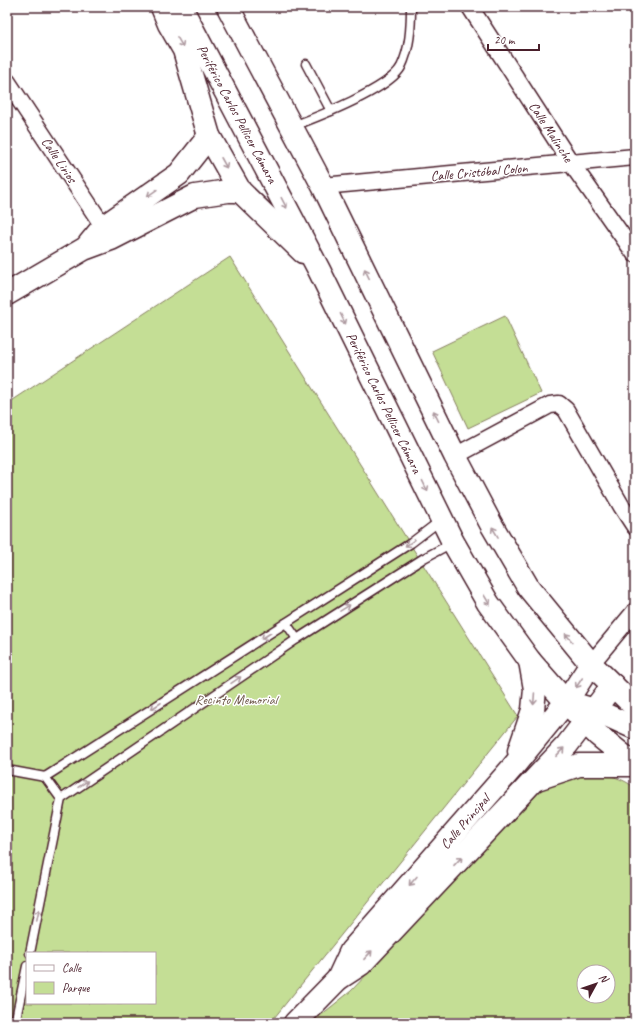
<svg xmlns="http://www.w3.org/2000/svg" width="642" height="1030" font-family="Caveat,sans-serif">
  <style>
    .green { fill: #c4de95; stroke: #877e60; fill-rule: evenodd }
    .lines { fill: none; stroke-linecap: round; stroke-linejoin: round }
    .lane-casing { stroke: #4a1f2b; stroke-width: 11 }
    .street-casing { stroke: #4a1f2b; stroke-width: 19 }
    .secondary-casing { stroke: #4a1f2b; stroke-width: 25 }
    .primary-casing { stroke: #4a1f2b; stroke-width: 25 }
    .lane { stroke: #fff; stroke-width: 8 }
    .street { stroke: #fff; stroke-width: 16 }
    .secondary { stroke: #fff; stroke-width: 22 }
    .primary { stroke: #fff; stroke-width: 22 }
    .oneway { stroke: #ae9aa0 }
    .labels { text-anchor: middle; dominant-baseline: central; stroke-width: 3; stroke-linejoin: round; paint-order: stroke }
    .street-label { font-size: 14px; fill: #4a1f2b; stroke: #fff }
    .park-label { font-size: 14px; fill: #6f584b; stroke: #fff }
  </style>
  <rect width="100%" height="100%" fill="#fff"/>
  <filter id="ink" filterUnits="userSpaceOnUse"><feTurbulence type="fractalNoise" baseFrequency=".025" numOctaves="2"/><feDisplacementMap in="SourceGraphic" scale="8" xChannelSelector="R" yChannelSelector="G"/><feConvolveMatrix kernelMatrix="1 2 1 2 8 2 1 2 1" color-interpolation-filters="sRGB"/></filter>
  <g filter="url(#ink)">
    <!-- green -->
    <g class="green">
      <path d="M 230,257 L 518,716 L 270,1023 L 7,1023 L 7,404 ZM 27,953 L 155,953 L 155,1003 L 27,1003 Z"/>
      <polygon points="505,316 541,393 468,428 432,351"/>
      <path d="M 583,773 C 602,774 619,775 635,788 L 635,1023 L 311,1023 L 351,991 L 541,790 L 560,779 ZM 584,972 L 608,972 L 608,996 L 584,996 Z"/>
    </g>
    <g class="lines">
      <defs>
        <g id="lane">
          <polyline points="306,64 331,111"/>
          <path d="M 293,126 C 317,117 389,89 401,67 C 410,49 411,27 411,7"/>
          <polyline points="286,623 297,639"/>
          <polyline points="7,770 45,777 411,543 441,520"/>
          <polyline points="45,777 61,799"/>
          <polyline points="30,953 61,799 297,639 424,558 452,543"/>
          <polyline points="15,1023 27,966"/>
        </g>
        <g id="street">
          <polyline points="470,7 571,163 635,254"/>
          <polyline points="7,81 109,235"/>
          <polyline points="323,186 635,157"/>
          <polyline points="455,456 550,405 559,404 566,410 622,507 635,527"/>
          <polyline points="591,664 635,611"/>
        </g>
        <g id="secondary">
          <polyline points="89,244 103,227 179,174 209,136"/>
          <polyline points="7,294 84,249 111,239 195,196 228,191 240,191"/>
          <polyline points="519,751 533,710 535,689 530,661"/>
          <polyline points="537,779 579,765 634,765"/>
          <polyline points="338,979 351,951 512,768 566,702 591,664"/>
          <polyline points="295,1023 338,979 361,964 567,745 613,685"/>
        </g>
        <g id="primary">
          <polyline points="162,7 169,24 184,50 209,136 240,191 303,252"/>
          <polyline points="181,7 319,270 453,542 488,603 530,661 566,702 598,735 635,765"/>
          <polyline points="228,7 323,186 455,456 491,524 528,587 591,664 635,707"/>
          <polyline points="567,702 595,710 635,728"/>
        </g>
      </defs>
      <!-- lane casing -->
      <use href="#lane" class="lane-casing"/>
      <!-- street casing -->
      <use href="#street" class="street-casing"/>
      <!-- secondary casing -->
      <use href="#secondary" class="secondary-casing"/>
      <!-- primary casing -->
      <use href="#primary" class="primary-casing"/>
      <!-- lane -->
      <use href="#lane" class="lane"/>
      <!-- street -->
      <use href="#street" class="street"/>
      <!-- secondary -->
      <use href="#secondary" class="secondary"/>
      <!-- primary -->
      <use href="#primary" class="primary"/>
    </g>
    <!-- one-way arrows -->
    <defs><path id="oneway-shaft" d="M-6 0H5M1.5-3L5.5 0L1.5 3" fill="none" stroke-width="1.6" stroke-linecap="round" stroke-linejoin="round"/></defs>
    <g class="oneway">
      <use href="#oneway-shaft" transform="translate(180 42) rotate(60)"/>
      <use href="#oneway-shaft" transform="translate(224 163) rotate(61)"/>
      <use href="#oneway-shaft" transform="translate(152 193) rotate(145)"/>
      <use href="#oneway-shaft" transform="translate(284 203) rotate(62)"/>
      <use href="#oneway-shaft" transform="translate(367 274) rotate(-116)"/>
      <use href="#oneway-shaft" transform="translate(343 319) rotate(64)"/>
      <use href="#oneway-shaft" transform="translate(436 416) rotate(-116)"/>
      <use href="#oneway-shaft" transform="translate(425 486) rotate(64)"/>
      <use href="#oneway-shaft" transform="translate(495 532) rotate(-121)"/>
      <use href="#oneway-shaft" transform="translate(410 543) rotate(146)"/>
      <use href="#oneway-shaft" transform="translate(487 600) rotate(59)"/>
      <use href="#oneway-shaft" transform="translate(345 608) rotate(-32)"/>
      <use href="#oneway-shaft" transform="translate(266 636) rotate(147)"/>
      <use href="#oneway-shaft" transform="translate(569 638) rotate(-130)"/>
      <use href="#oneway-shaft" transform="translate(236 680) rotate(-34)"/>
      <use href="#oneway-shaft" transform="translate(579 683) rotate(123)"/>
      <use href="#oneway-shaft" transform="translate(534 699) rotate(94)"/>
      <use href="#oneway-shaft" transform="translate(156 706) rotate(147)"/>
      <use href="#oneway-shaft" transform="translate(560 752) rotate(-47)"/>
      <use href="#oneway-shaft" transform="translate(83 784) rotate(-34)"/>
      <use href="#oneway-shaft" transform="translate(458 861) rotate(-47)"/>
      <use href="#oneway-shaft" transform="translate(413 881) rotate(131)"/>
      <use href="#oneway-shaft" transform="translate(38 915) rotate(-78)"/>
      <use href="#oneway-shaft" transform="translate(368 955) rotate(-47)"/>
    </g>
  </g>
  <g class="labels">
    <!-- street labels -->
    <g class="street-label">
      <text transform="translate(237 114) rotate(62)">Periférico Carlos Pellicer Cámara</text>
      <text transform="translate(551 132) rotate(57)">Calle Malinche</text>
      <text transform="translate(59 160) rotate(56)">Calle Lirios</text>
      <text transform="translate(479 172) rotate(-5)">Calle Cristóbal Colon</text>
      <text transform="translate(384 403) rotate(64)">Periférico Carlos Pellicer Cámara</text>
      <text transform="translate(465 822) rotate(-49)">Calle Principal</text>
    </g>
    <!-- park labels -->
    <g class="park-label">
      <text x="236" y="699">Recinto Memorial</text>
    </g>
  </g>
  <!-- margin -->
  <rect width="642" height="1030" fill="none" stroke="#fff" stroke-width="24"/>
  <rect x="12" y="12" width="618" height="1006" fill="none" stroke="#4a1f2b" stroke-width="1.5" filter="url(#ink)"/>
  <!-- legend -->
  <rect x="26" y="952" width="130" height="52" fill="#ffffff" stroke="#b7a5aa"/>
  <rect x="34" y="965" width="20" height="6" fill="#ffffff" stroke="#b7a5aa"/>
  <text x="62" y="972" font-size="12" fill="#4a1f2b">Calle</text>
  <rect x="34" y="982" width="20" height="12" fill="#c4de95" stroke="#b7a5aa"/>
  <text x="62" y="992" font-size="12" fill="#4a1f2b">Parque</text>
  <!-- north arrow -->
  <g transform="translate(596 984) rotate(50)"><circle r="19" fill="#ffffff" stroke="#b7a5aa"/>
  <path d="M0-3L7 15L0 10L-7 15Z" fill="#4a1f2b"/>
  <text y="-6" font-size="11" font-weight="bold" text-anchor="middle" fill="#4a1f2b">N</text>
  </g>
  <!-- scale -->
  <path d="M488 44v6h51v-6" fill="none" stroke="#4a1f2b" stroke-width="2"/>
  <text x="494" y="44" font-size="12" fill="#4a1f2b" stroke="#ffffff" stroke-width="3" paint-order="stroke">20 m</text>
</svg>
